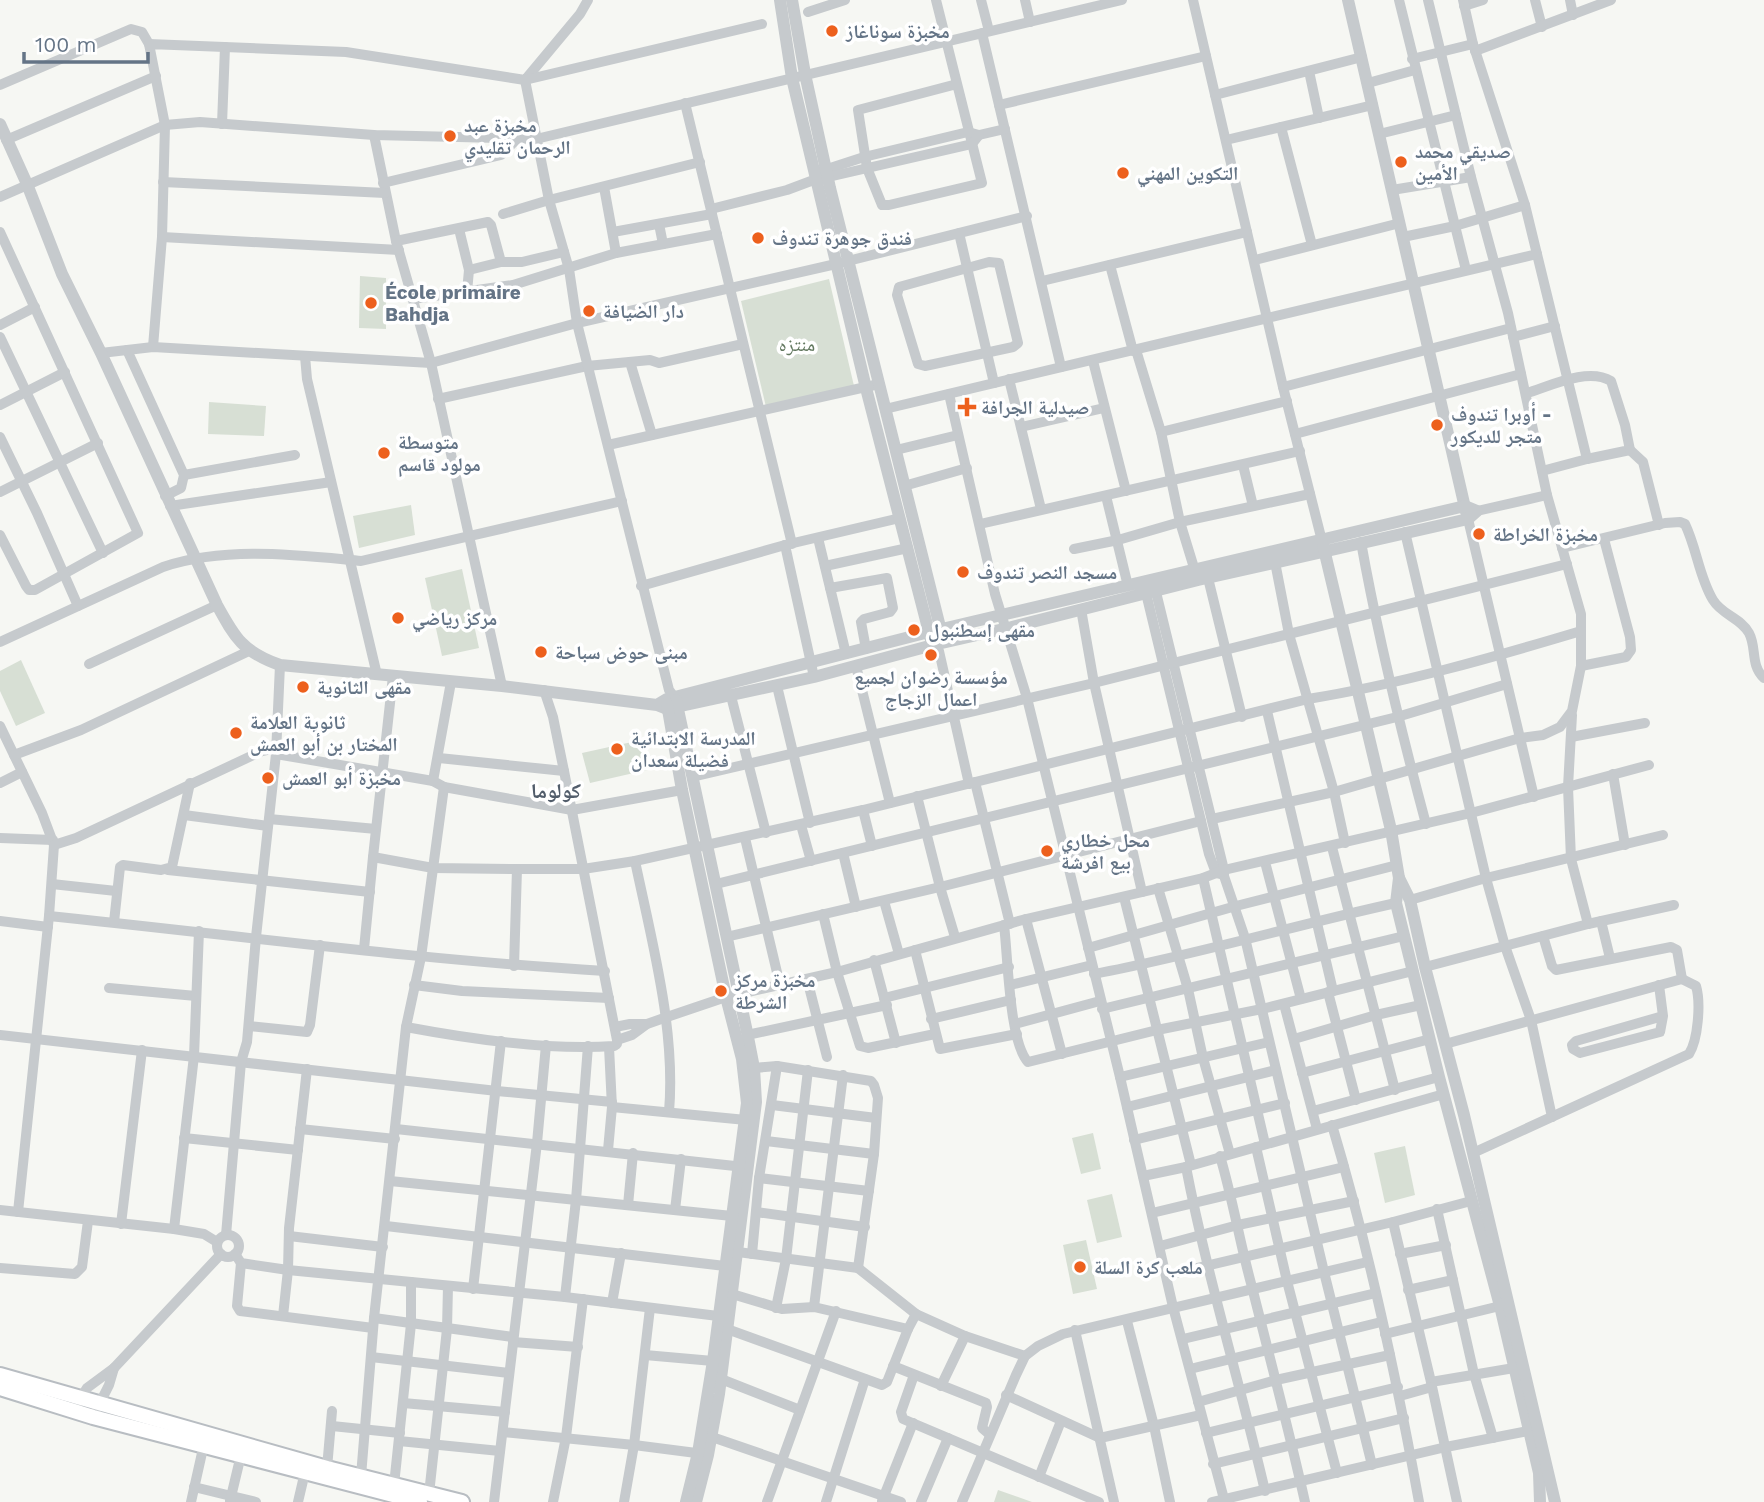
<svg xmlns="http://www.w3.org/2000/svg" width="1764" height="1502" font-family="'Work Sans','Noto Naskh Arabic',sans-serif">
  <style>
    .green { fill: #d7dfd4 }
    .lines { fill: none; stroke-linecap: round; stroke-linejoin: round }
    .secondary-casing { stroke: #b8bdc2; stroke-width: 18 }
    .minor { stroke: #c6cacd; stroke-width: 10 }
    .tertiary { stroke: #c6cacd; stroke-width: 12 }
    .secondary { stroke: #fff; stroke-width: 14 }
    .poi-dot { fill: #ed601d; stroke: #fff; stroke-width: 2.5 }
    .labels { text-anchor: middle; dominant-baseline: central; stroke-width: 7; stroke-linejoin: round; paint-order: stroke }
    .poi-label { font-size: 19px; font-weight: bold; fill: #647486; stroke: #fff; text-anchor: start }
    .park-label { font-size: 19px; fill: #62785f; stroke: #fff }
    .neighbourhood-label { font-size: 21px; font-weight: bold; fill: #525d6b; stroke: #fff }
  </style>
  <rect width="100%" height="100%" fill="#f6f7f3"/>
  <!-- green -->
  <g class="green">
    <polygon points="360,276 386,278 386,329 359,328"/>
    <polygon points="829,279 854,386 766,407 741,301"/>
    <polygon points="209,402 266,406 264,436 208,434"/>
    <polygon points="411,505 415,535 359,548 353,516"/>
    <polygon points="462,569 479,648 442,656 425,578"/>
    <polygon points="21,660 45,713 16,726 0,691 0,671"/>
    <polygon points="641,740 647,770 590,783 582,753"/>
    <polygon points="1093,1133 1101,1169 1081,1174 1072,1138"/>
    <polygon points="1405,1146 1415,1195 1385,1203 1374,1153"/>
    <polygon points="1112,1194 1122,1237 1097,1243 1087,1200"/>
    <polygon points="1086,1240 1097,1289 1073,1294 1063,1245"/>
    <polygon points="998,1490 1032,1502 994,1502"/>
  </g>
  <g class="lines">
    <defs>
      <g id="secondary">
        <polyline points="0,1375 327,1468 462,1502"/>
        <polyline points="0,1388 93,1417 420,1502"/>
      </g>
    </defs>
    <!-- secondary casing -->
    <use href="#secondary" class="secondary-casing"/>
    <!-- minor -->
    <g class="minor">
      <polyline points="936,0 982,183 889,205 882,205 867,168 858,110 957,84"/>
      <polyline points="981,0 989,31"/>
      <polyline points="1025,0 1030,22"/>
      <polyline points="1193,0 1283,387 1322,541"/>
      <polyline points="1399,0 1466,270"/>
      <polyline points="1463,0 1473,44 1525,205 1587,459 1542,471"/>
      <polyline points="1535,0 1542,27"/>
      <polyline points="1570,0 1573,15"/>
      <polyline points="1464,6 1483,0"/>
      <polyline points="808,12 845,0"/>
      <polyline points="982,33 1061,367"/>
      <polyline points="1475,51 1611,0"/>
      <polyline points="1412,59 1473,44"/>
      <polyline points="1309,71 1319,118"/>
      <polyline points="1368,83 1415,70"/>
      <polyline points="0,85 131,29 142,32 149,44"/>
      <polyline points="1215,95 1362,57"/>
      <polyline points="685,103 792,544"/>
      <polyline points="999,105 1206,56"/>
      <polyline points="222,124 225,47"/>
      <polyline points="1281,127 1312,245"/>
      <polyline points="1379,134 1456,115"/>
      <polyline points="374,135 396,241 431,363 502,686"/>
      <polyline points="6,140 156,76"/>
      <polyline points="1226,140 1373,105"/>
      <polyline points="821,171 864,157 968,132 979,135 1005,129"/>
      <polyline points="163,182 385,193"/>
      <polyline points="383,183 501,155 517,139"/>
      <polyline points="604,187 616,253"/>
      <polyline points="1392,190 1471,177"/>
      <polyline points="0,197 165,125 200,122 374,135 536,139 1122,0"/>
      <polyline points="711,209 787,190 811,181 972,144 979,135"/>
      <polyline points="503,214 549,200 700,162"/>
      <polyline points="659,224 663,244"/>
      <polyline points="459,229 469,270 467,292"/>
      <polyline points="0,232 138,533 35,590 29,590 26,586 0,535"/>
      <polyline points="613,232 712,214"/>
      <polyline points="959,233 994,383"/>
      <polyline points="162,237 399,250"/>
      <polyline points="1403,237 1455,226 1525,205"/>
      <polyline points="396,241 488,222 491,225 501,262"/>
      <polyline points="1255,260 1400,223"/>
      <polygon points="989,262 999,263 1000,268 1018,343 1013,347 925,366 918,364 897,295 899,287"/>
      <polyline points="1110,265 1133,351"/>
      <polyline points="469,270 501,262 522,262 564,252"/>
      <polyline points="1042,281 1247,232"/>
      <polyline points="413,299 513,285 616,253 717,234"/>
      <polyline points="0,325 35,307"/>
      <polyline points="0,337 103,553"/>
      <polyline points="1513,337 1555,326"/>
      <polyline points="153,347 162,237 165,125 149,44 346,52 525,80 580,14 588,0"/>
      <polyline points="127,350 184,475 181,488 165,496"/>
      <polyline points="1136,350 1161,432 1180,522 1195,571"/>
      <polyline points="101,353 153,347 431,363 577,323 836,264 1027,216"/>
      <polyline points="305,356 307,379 377,675"/>
      <polyline points="1093,361 1126,491"/>
      <polyline points="630,362 652,435"/>
      <polyline points="1009,379 1041,509"/>
      <polyline points="1283,387 1511,328"/>
      <path d="M 1527,393 C 1550,386 1588,367 1611,381 L 1625,425 L 1630,450 L 1587,459"/>
      <polyline points="949,394 995,594 1027,698 1120,1077 1173,1307 1224,1499"/>
      <polyline points="438,399 587,366 650,360 659,363 743,344"/>
      <polyline points="0,405 65,372"/>
      <polyline points="885,409 1537,254"/>
      <polyline points="1021,427 1104,408"/>
      <polyline points="1161,432 1287,401"/>
      <polyline points="1295,434 1521,374"/>
      <polyline points="0,437 37,513 78,606"/>
      <polyline points="608,445 879,384"/>
      <polyline points="896,450 958,435"/>
      <polyline points="1630,450 1643,462 1659,525"/>
      <polyline points="1243,465 1253,506"/>
      <polyline points="184,475 295,455"/>
      <polyline points="904,486 967,468"/>
      <polyline points="0,492 98,443"/>
      <polyline points="1106,496 1128,586"/>
      <polyline points="170,506 331,482"/>
      <polyline points="1477,511 1547,495"/>
      <polyline points="1468,519 1534,797"/>
      <polyline points="980,524 1300,451"/>
      <polyline points="1405,532 1486,878 1505,946 1531,1020 1552,1117"/>
      <polyline points="818,538 846,654"/>
      <path d="M 1361,542 C 1378,637 1401,731 1426,824"/>
      <polyline points="785,545 814,677"/>
      <path d="M 1562,548 L 1665,523 L 1680,522 L 1685,524 C 1697,549 1699,577 1713,600 C 1722,615 1741,618 1749,633 C 1757,648 1750,665 1764,678"/>
      <polyline points="1074,549 1118,540 1180,522 1310,494"/>
      <polyline points="1275,562 1289,634 1334,792 1345,843"/>
      <polyline points="825,566 908,548"/>
      <polyline points="1208,578 1242,717"/>
      <polyline points="1154,584 1224,870 1224,876 1245,938 1324,1272 1372,1465"/>
      <polyline points="641,586 785,545 900,518"/>
      <polyline points="830,588 887,578 893,608 890,612 864,619 861,622 866,649"/>
      <polyline points="1145,589 1209,854 1216,873 1220,874"/>
      <polyline points="1081,609 1094,683 1142,892"/>
      <path d="M 0,642 L 163,567 C 226,546 296,555 361,561 L 622,501"/>
      <polyline points="933,645 939,651 969,784"/>
      <polyline points="89,664 217,605"/>
      <polyline points="856,666 890,803"/>
      <polyline points="1581,666 1626,657 1631,650 1630,637 1604,539"/>
      <polyline points="451,682 433,781 444,787 572,810 682,790"/>
      <polyline points="777,686 810,823"/>
      <polyline points="544,690 553,717 564,771 617,1040"/>
      <polyline points="731,696 766,833"/>
      <polyline points="675,698 669,690 577,323 569,269 549,200 525,80 762,24"/>
      <polyline points="1267,711 1333,991"/>
      <polyline points="1572,715 1568,787 1571,859 1588,924"/>
      <polyline points="0,726 42,813 54,845 49,916 18,1212"/>
      <polyline points="1571,737 1645,723"/>
      <polyline points="276,754 433,781"/>
      <polyline points="14,755 81,730 249,651"/>
      <polyline points="439,758 564,771"/>
      <polyline points="1613,774 1625,845"/>
      <polyline points="692,777 1094,683 1567,564"/>
      <polyline points="975,782 1010,924"/>
      <polyline points="0,783 22,772"/>
      <polyline points="917,796 940,887 955,937"/>
      <polyline points="863,810 872,846"/>
      <polyline points="184,815 268,826"/>
      <polyline points="269,819 376,829"/>
      <polyline points="1212,819 1334,792 1520,738 1543,735 1560,727 1572,711 1581,666 1581,614 1547,495 1508,313 1471,177 1428,0"/>
      <polyline points="801,825 811,861"/>
      <polyline points="0,838 53,840"/>
      <polyline points="745,838 780,985"/>
      <polyline points="54,845 76,838 262,751 276,748"/>
      <polyline points="1332,847 1395,1090"/>
      <polyline points="843,853 856,907"/>
      <polyline points="373,857 393,676"/>
      <path d="M 635,861 C 652,942 676,1030 669,1112"/>
      <polyline points="1265,862 1301,999"/>
      <polyline points="168,870 370,892"/>
      <polyline points="1203,878 1265,1144"/>
      <polyline points="52,884 116,891"/>
      <polyline points="716,884 1397,717 1507,684"/>
      <polyline points="1158,888 1188,989 1203,1058 1230,1154"/>
      <polyline points="1124,897 1191,1165"/>
      <polyline points="1410,900 1486,878 1663,835"/>
      <polyline points="884,901 899,954"/>
      <polyline points="823,914 837,972 860,1046 868,1048 935,1034"/>
      <path d="M 49,916 C 234,935 419,960 605,971"/>
      <polyline points="1026,919 1062,1054"/>
      <polyline points="0,921 48,927"/>
      <polyline points="1601,921 1610,958"/>
      <polyline points="114,922 120,867 123,865 161,870 172,867 190,783"/>
      <path d="M 1004,925 C 1008,956 1009,1042 1028,1062 L 1157,1030 L 1262,1009 L 1413,971"/>
      <polyline points="726,937 940,887 1201,821"/>
      <polyline points="1088,948 1236,906 1397,865"/>
      <path d="M 364,949 L 373,857 L 433,868 L 517,869 L 583,869 L 635,861 L 863,810 L 1308,699 C 1400,684 1491,658 1581,631"/>
      <polyline points="915,950 940,1049 1017,1034"/>
      <polyline points="874,960 896,1043"/>
      <polyline points="514,966 517,869"/>
      <polyline points="1425,967 1588,924 1674,905"/>
      <path d="M 1094,974 C 1196,955 1295,925 1396,903"/>
      <polyline points="807,979 827,1057"/>
      <polyline points="414,985 462,991 609,998"/>
      <polyline points="1010,985 1092,965"/>
      <polyline points="1659,985 1663,1016 1660,1032 1580,1053 1573,1049 1572,1045 1576,1041 1663,1016"/>
      <polyline points="109,988 196,996"/>
      <polyline points="1328,992 1356,1100"/>
      <polyline points="884,998 1009,967"/>
      <polyline points="1284,1004 1317,1129"/>
      <polyline points="1102,1009 1404,936"/>
      <polyline points="931,1019 1011,1000"/>
      <polyline points="1015,1024 1100,1001"/>
      <polyline points="249,1026 307,1032 310,1025 320,945"/>
      <path d="M 406,1027 C 470,1039 549,1051 614,1046 L 617,1044 L 617,1040 L 632,1035 L 647,1024 L 664,1018 L 726,997 L 837,972 L 1026,919 L 1203,878 L 1224,870 L 1471,813 L 1649,765"/>
      <polyline points="615,1027 630,1024 647,1024"/>
      <polyline points="0,1035 497,1091 612,1102"/>
      <polyline points="747,1035 887,1005"/>
      <polyline points="1294,1039 1376,1015 1421,1005"/>
      <polyline points="1445,1044 1682,979 1677,950 1671,947 1556,970 1552,966 1543,936"/>
      <polyline points="1302,1073 1430,1039"/>
      <polyline points="1120,1077 1269,1042"/>
      <polyline points="772,1105 876,1118"/>
      <polyline points="612,1107 746,1120"/>
      <polyline points="1127,1107 1276,1070"/>
      <polyline points="1313,1111 1439,1077"/>
      <path d="M 1332,1125 C 1369,1249 1396,1375 1419,1502"/>
      <polyline points="300,1129 395,1139"/>
      <polyline points="396,1129 744,1167"/>
      <polyline points="184,1138 298,1150"/>
      <polyline points="1134,1140 1285,1103"/>
      <polyline points="766,1141 874,1154"/>
      <polyline points="1256,1147 1287,1281 1337,1473"/>
      <polyline points="608,1150 612,1107 609,1047"/>
      <path d="M 1473,1153 L 1689,1054 C 1698,1040 1701,1003 1696,986 L 1682,979"/>
      <path d="M 1220,1156 C 1233,1200 1240,1244 1252,1287 C 1270,1359 1289,1430 1305,1502"/>
      <path d="M 1186,1167 C 1207,1276 1240,1383 1265,1491"/>
      <polyline points="1143,1176 1186,1167 1444,1094"/>
      <polyline points="759,1178 869,1191"/>
      <polyline points="390,1181 732,1216"/>
      <polyline points="628,1205 633,1153"/>
      <polyline points="1437,1209 1474,1374 1493,1438"/>
      <polyline points="0,1210 174,1229 204,1234 217,1242"/>
      <polyline points="675,1210 681,1159"/>
      <polyline points="756,1212 865,1227"/>
      <polyline points="1152,1213 1344,1167"/>
      <polyline points="1393,1222 1431,1382 1457,1502"/>
      <polyline points="121,1224 142,1050"/>
      <polyline points="386,1226 725,1266"/>
      <polyline points="174,1229 194,1056 199,931"/>
      <polyline points="226,1235 241,1062 247,1042 256,937 276,754 280,665"/>
      <circle cx="228" cy="1246" r="11"/>
      <polyline points="289,1236 383,1247"/>
      <polyline points="1160,1246 1238,1225 1354,1201"/>
      <polyline points="738,1252 858,1268 874,1154 878,1098 874,1085 871,1081 777,1066 754,1068"/>
      <polyline points="235,1254 241,1263 288,1270 565,1297 726,1317"/>
      <polyline points="752,1254 759,1178 777,1066"/>
      <polyline points="1400,1254 1446,1245"/>
      <polyline points="241,1263 237,1306 240,1311 373,1328"/>
      <polyline points="0,1268 75,1274 82,1267 88,1221"/>
      <polyline points="858,1268 916,1314 965,1336 1025,1356"/>
      <polyline points="1167,1275 1393,1222 1471,1201"/>
      <polyline points="473,1289 501,1041"/>
      <polyline points="1408,1290 1453,1280"/>
      <polyline points="732,1294 782,1309 814,1307 908,1329"/>
      <polyline points="565,1297 576,1200 588,1046"/>
      <polyline points="612,1303 621,1253"/>
      <polyline points="814,1307 843,1075"/>
      <polyline points="776,1308 786,1259 808,1070"/>
      <polyline points="283,1316 288,1270 289,1228 307,1069"/>
      <polyline points="374,1318 513,1337"/>
      <polyline points="1127,1321 1154,1426 1170,1502"/>
      <polyline points="727,1329 882,1385 887,1382 908,1329 916,1314"/>
      <polyline points="1075,1330 1114,1502"/>
      <polyline points="1385,1334 1500,1306"/>
      <polyline points="1183,1339 1376,1293"/>
      <polyline points="513,1342 578,1347"/>
      <polyline points="645,1355 713,1361"/>
      <polyline points="371,1357 509,1373"/>
      <polyline points="893,1366 986,1403 987,1407 982,1428 989,1434"/>
      <polyline points="1190,1369 1381,1322"/>
      <polyline points="914,1375 901,1412 903,1419 1099,1502"/>
      <polyline points="721,1379 800,1410"/>
      <polyline points="1431,1382 1514,1368"/>
      <polyline points="941,1386 965,1336"/>
      <polyline points="1006,1395 1100,1438 1201,1415"/>
      <polyline points="1400,1396 1432,1387"/>
      <polyline points="1198,1402 1276,1380 1390,1355"/>
      <polyline points="403,1403 505,1412"/>
      <polyline points="73,1410 87,1388 114,1368 221,1254"/>
      <polyline points="93,1417 109,1385 114,1368"/>
      <polyline points="332,1426 400,1433"/>
      <polyline points="503,1432 634,1445 704,1454"/>
      <polyline points="1206,1433 1398,1387"/>
      <polyline points="712,1437 901,1502"/>
      <polyline points="399,1441 500,1451"/>
      <polyline points="1213,1464 1404,1418"/>
      <polyline points="327,1468 332,1411"/>
      <polyline points="361,1476 374,1318 406,1027 421,957 444,787"/>
      <polyline points="1039,1477 1061,1421"/>
      <polyline points="394,1485 411,1324 411,1282"/>
      <polyline points="194,1487 256,1502"/>
      <polyline points="429,1494 447,1329 448,1286"/>
      <polyline points="230,1501 241,1455"/>
      <polyline points="882,1501 913,1423"/>
      <polyline points="191,1502 204,1444"/>
      <polyline points="298,1502 305,1472"/>
      <polyline points="494,1502 537,1143 546,1045"/>
      <polyline points="553,1502 566,1437 583,1299"/>
      <polyline points="624,1502 634,1445 650,1308"/>
      <polyline points="767,1502 836,1311"/>
      <polyline points="826,1502 865,1379"/>
      <polyline points="921,1502 948,1438"/>
      <polyline points="962,1502 1016,1375 1025,1356 1038,1346 1063,1334 1367,1262"/>
      <polyline points="1212,1502 1446,1447 1528,1431"/>
    </g>
    <!-- tertiary -->
    <g class="tertiary">
      <polyline points="780,0 792,78 866,388 931,640"/>
      <polyline points="792,0 805,74 830,188 942,635"/>
      <polyline points="1348,0 1466,512"/>
      <path d="M 0,124 L 27,184 L 62,274 L 101,353 L 217,605 C 235,638 243,652 280,665 L 502,686 L 657,705 L 667,709 L 814,677 L 933,645 L 1008,628 L 1198,580 L 1468,519 L 1477,511 L 1465,506 L 929,632 L 667,699 L 657,705"/>
      <polyline points="1323,545 1391,830 1399,878 1396,903 1439,1077 1500,1306 1539,1473 1540,1502"/>
      <polyline points="676,700 747,1032 754,1068 756,1102 719,1394 708,1455 696,1502"/>
      <polyline points="667,704 682,790 726,997 742,1059 747,1103 713,1361 698,1453 686,1502"/>
      <polyline points="1399,878 1410,900 1425,967 1464,1115 1555,1502"/>
    </g>
    <!-- secondary -->
    <use href="#secondary" class="secondary"/>
  </g>
  <!-- markers -->
  <g class="poi-dot">
    <circle cx="832" cy="31" r="7"/>
    <circle cx="450" cy="136" r="7"/>
    <circle cx="1401" cy="162" r="7"/>
    <circle cx="1123" cy="173" r="7"/>
    <circle cx="758" cy="238" r="7"/>
    <circle cx="371" cy="303" r="7"/>
    <circle cx="589" cy="311" r="7"/>
    <path d="M963.5 396.5h7v7h7v7h-7v7h-7v-7h-7v-7h7z"/>
    <circle cx="1437" cy="425" r="7"/>
    <circle cx="384" cy="453" r="7"/>
    <circle cx="1479" cy="534" r="7"/>
    <circle cx="963" cy="572" r="7"/>
    <circle cx="398" cy="618" r="7"/>
    <circle cx="914" cy="630" r="7"/>
    <circle cx="541" cy="652" r="7"/>
    <circle cx="931" cy="655" r="7"/>
    <circle cx="303" cy="687" r="7"/>
    <circle cx="236" cy="733" r="7"/>
    <circle cx="617" cy="749" r="7"/>
    <circle cx="268" cy="778" r="7"/>
    <circle cx="1047" cy="851" r="7"/>
    <circle cx="721" cy="991" r="7"/>
    <circle cx="1080" cy="1267" r="7"/>
  </g>
  <g class="labels">
    <!-- poi labels -->
    <g class="poi-label">
      <text x="846" y="31">مخبزة سوناغاز</text>
      <text x="464" y="125">مخبزة عبد<tspan x="464" dy="22">الرحمان تقليدي</tspan></text>
      <text x="1415" y="151">صديقي محمد<tspan x="1415" dy="22">الأمين</tspan></text>
      <text x="1137" y="173">التكوين المهني</text>
      <text x="772" y="238">فندق جوهرة تندوف</text>
      <text x="385" y="292">École primaire<tspan x="385" dy="22">Bahdja</tspan></text>
      <text x="603" y="311">دار الضيافة</text>
      <text x="981" y="407">صيدلية الجرافة</text>
      <text x="1451" y="414">أوبرا تندوف -<tspan x="1451" dy="22">متجر للديكور</tspan></text>
      <text x="398" y="442">متوسطة<tspan x="398" dy="22">مولود قاسم</tspan></text>
      <text x="1493" y="534">مخبزة الخراطة</text>
      <text x="977" y="572">مسجد النصر تندوف</text>
      <text x="412" y="618">مركز رياضي</text>
      <text x="928" y="630">مقهى إسطنبول</text>
      <text x="555" y="652">مبنى حوض سباحة</text>
      <text x="931" y="677" text-anchor="middle">مؤسسة رضوان لجميع<tspan x="931" dy="22">اعمال الزجاج</tspan></text>
      <text x="317" y="687">مقهى الثانوية</text>
      <text x="250" y="722">ثانوية العلامة<tspan x="250" dy="22">المختار بن أبو العمش</tspan></text>
      <text x="631" y="738">المدرسة الابتدائية<tspan x="631" dy="22">فضيلة سعدان</tspan></text>
      <text x="282" y="778">مخبزة أبو العمش</text>
      <text x="1061" y="840">محل خطاري<tspan x="1061" dy="22">بيع افرشة</tspan></text>
      <text x="735" y="980">مخبزة مركز<tspan x="735" dy="22">الشرطة</tspan></text>
      <text x="1094" y="1267">ملعب كرة السلة</text>
    </g>
    <!-- park labels -->
    <g class="park-label">
      <text x="797" y="344">منتزه</text>
    </g>
    <!-- neighbourhood labels -->
    <g class="neighbourhood-label">
      <text x="556" y="790">كولوما</text>
    </g>
  </g>
  <!-- scale -->
  <path d="M24 52v10h124v-10" fill="none" stroke="#647486" stroke-width="3.5"/>
  <text x="35" y="52" font-size="21" fill="#647486" stroke="#ffffff" stroke-width="5" paint-order="stroke">100 m</text>
</svg>
